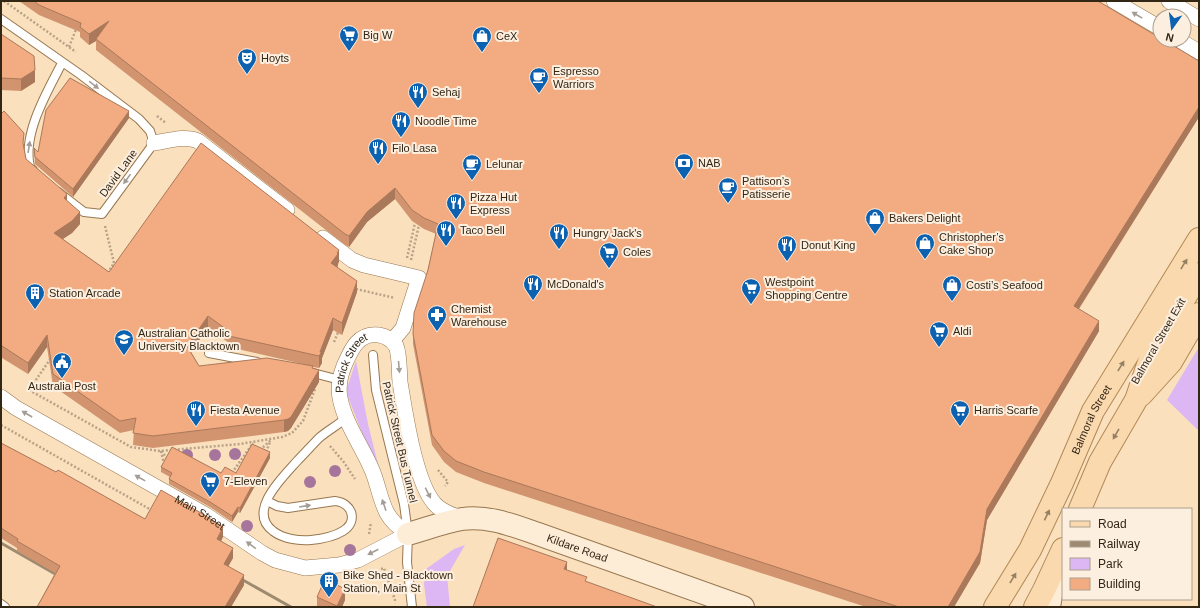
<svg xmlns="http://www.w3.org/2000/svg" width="1200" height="608" font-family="Arial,sans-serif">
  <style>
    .green { fill: #ddb6f4 }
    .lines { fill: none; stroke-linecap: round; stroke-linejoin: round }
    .lane-casing { stroke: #977850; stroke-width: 10 }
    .street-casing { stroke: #977850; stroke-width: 16 }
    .secondary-casing { stroke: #977850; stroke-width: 24 }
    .primary-casing { stroke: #b28955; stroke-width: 24 }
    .path { stroke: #b8a286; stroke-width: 2.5; stroke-dasharray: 2 2; stroke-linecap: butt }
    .lane { stroke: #fff; stroke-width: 8 }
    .street { stroke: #fff; stroke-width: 15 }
    .secondary { stroke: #fdecd6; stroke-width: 22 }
    .primary { stroke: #fad9ae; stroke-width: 22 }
    .rail { stroke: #9e8a70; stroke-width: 3 }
    .tree { fill: #a6759b }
    .wall { fill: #d1946f; fill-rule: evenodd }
    .shaded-wall { fill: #aa785a }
    .building { fill: #f3ac81; stroke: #aa785a }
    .oneway { fill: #a39d96 }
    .oneway2 { fill: #968062 }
    .labels { text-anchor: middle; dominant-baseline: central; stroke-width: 4; stroke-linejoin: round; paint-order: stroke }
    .poi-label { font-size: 11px; fill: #322615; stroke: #fdefdf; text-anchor: start }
    .street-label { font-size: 11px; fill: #322615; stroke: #fdefdf }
  </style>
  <rect width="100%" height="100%" fill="#fbe0be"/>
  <!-- green -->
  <g class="green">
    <polygon points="1199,347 1199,431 1167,400"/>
    <polygon points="356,361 368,424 385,492 348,397 347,388"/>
    <polygon points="465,545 447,576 450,607 427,607 424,584 426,569 454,549"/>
  </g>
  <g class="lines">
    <defs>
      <g id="lane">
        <polyline points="1,19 81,75 139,119 150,131 154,143 102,214 84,212 58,192"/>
        <path d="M 33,170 L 30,167 C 22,134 47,92 62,63"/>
        <polyline points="209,353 257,362"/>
        <polyline points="373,355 376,390 404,504 408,534 407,562 412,607"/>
        <polyline points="309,372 340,380"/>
        <path d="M 267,501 L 277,506 L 288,508 L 335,501 C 353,503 358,522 343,531 C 335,536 321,539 311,540 C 299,541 283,539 273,531 C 246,511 284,476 298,460 C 305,453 312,445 319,438 C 327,431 338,425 346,418"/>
        <polyline points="1,604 5,607"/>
      </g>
      <g id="street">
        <polyline points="1114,1 1160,28"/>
        <polyline points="1169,1 1199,19"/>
        <polyline points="1179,40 1199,52"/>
        <path d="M 154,143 C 168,141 185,135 198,141 L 287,210"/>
        <polyline points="323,238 352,260 364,265 419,278 403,328 392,341"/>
        <path id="s1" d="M 1,397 L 16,408 L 206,515 L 262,553 L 275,560 L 305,568 L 339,565 L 358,560 L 408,534 C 399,528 392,522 387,513 C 380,500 378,484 372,470 C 362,446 345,424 340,398 C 338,387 340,376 344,366 C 351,350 358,332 379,335 C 386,336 392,340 396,346 C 400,355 399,372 400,382 C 405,412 415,481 434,503 C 441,512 453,515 463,519"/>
      </g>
      <g id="secondary">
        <path id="s2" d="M 408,534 C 426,529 444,522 462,519 C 488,515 514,526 538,534 L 743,607"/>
        <polyline points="1049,607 1055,572"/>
      </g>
      <g id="primary">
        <polyline points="1141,395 1171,362 1199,314"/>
        <polyline points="1080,509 1100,462 1136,400 1152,353 1199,274"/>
        <path id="s3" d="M 995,607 L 1030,550 L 1062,483 L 1093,411 L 1199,239"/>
        <polyline points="1035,607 1044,590 1063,549"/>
      </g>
    </defs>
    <!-- lane casing -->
    <use href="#lane" class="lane-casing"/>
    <!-- street casing -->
    <use href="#street" class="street-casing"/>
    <!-- secondary casing -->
    <use href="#secondary" class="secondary-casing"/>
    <!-- primary casing -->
    <use href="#primary" class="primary-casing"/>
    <!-- path -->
    <g class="path">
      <polyline points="4,1 76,52"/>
      <polyline points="69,47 77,27"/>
      <polyline points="157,116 166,123"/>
      <polyline points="105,226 114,263 107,274"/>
      <polyline points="407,258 415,223"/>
      <polyline points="411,260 419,225"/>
      <polyline points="356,289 395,298"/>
      <polyline points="334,342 339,330"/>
      <polyline points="29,390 131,447 160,451 240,444 282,437 292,433 303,421 315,389"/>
      <polyline points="29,390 51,358"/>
      <polyline points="1,425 153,511"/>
      <polyline points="330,446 343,461 355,479"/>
      <polyline points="260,450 271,440"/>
      <polyline points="161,451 168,459"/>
      <polyline points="161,451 164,464"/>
      <polyline points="266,452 270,442"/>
      <polyline points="438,470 448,482 445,486"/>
      <polyline points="232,473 253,443"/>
      <polyline points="369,534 371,522"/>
      <polyline points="381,569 384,568 396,603"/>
    </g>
    <!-- lane -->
    <use href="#lane" class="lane"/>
    <!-- street -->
    <use href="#street" class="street"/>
    <!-- secondary -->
    <use href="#secondary" class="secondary"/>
    <!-- primary -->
    <use href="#primary" class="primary"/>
    <!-- rail -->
    <g class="rail">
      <polyline points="1,543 64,579"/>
      <polyline points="234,575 291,607"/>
    </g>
  </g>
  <!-- trees -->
  <g class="tree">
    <circle cx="235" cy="454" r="6"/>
    <circle cx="187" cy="455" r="6"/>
    <circle cx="215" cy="455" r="6"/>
    <circle cx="335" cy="471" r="6"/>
    <circle cx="310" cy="482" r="6"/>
    <circle cx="247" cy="526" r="6"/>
    <circle cx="350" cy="550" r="6"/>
  </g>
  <!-- wall -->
  <g class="wall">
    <polygon points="19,1 1098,1 1199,117 1079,309 1099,331 987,520 980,563 954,607 866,607 484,483 456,472 444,462 432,445 413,344 413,334 436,234 424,229 412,221 395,199 367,222 349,247 345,245 96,50 96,41 89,45 80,37 80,32 39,15"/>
    <polygon points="1,34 35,82 21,91 1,90"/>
    <path d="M 1,114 L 24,146 L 26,159 L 67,201 L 80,224 L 72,233 L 62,239 L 109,272 L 339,262 L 337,267 L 357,292 L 342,335 L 333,330 L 322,358 L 322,363 L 319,368 L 313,367 L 313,368 L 319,382 L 291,428 L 288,431 L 284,432 L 153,448 L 133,445 L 134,430 L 120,433 L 53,386 L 47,347 L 28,374 L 2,358 L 1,356 ZM 208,328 L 229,343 L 229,347 L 307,365 L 199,366 L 191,352 Z"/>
    <polygon points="129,118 73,197 35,164 34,148 38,152"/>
    <polygon points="1,443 145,519 223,537 221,541 233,558 228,566 244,585 231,607 37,607 55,573 17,551 17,548 1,538"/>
    <polygon points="270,458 240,513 238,512 232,522 210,507 169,484 169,479 170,477 161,472 161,467 221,473 236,473"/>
    <polygon points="317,597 345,600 342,607 317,607"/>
  </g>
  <!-- shaded-wall -->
  <g class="shaded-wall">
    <polygon points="109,21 96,39 96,41 89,45 89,34"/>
    <polygon points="35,70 35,82 21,91 21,79"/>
    <polygon points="1199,107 1199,117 1074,316 1074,306"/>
    <polygon points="129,111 129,118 73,197 73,189"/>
    <polygon points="395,188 395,199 367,222 349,247 349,236 367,212"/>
    <polygon points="67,194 67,206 64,198"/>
    <polygon points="80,212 80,224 72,233 54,245 54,233"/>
    <polygon points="339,250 339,262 338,263 338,266 331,275 331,263"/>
    <polygon points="357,281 357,292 342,335 342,323"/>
    <polygon points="208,316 208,328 187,357 187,346"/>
    <polygon points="333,318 333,330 322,358 322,363 319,368 319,356 320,352"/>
    <polygon points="1099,321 1099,331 987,520 980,563 954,607 948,607 987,509"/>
    <polygon points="47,335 47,347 28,374 28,363"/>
    <polygon points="319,370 319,382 291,428 288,431 284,432 284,420"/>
    <polygon points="270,452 270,458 240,513 240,508"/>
    <polygon points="238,507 238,512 232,522 232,516"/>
    <polygon points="223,527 223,537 217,549 217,539"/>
    <polygon points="233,548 233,558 224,574 224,564"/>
    <polygon points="567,562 567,572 564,569"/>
    <polygon points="244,575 244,585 231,607 225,607"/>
    <polygon points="345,589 345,600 342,607 337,607"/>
  </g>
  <!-- building -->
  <g class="building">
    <polygon points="34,1 1098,1 1160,38 1160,40 1164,40 1199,61 1199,107 1074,306 1099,321 987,509 980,552 948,607 899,607 484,472 456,461 444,451 432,435 413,334 414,313 428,270 438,224 424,218 412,210 395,188 367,212 349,236 345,234 96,39 109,21 89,34 80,27 81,23 39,5"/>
    <polygon points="1,34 34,56 35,70 21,79 1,78"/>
    <polygon points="70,78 129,111 73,189 35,157 34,148 38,152 46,110"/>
    <polygon points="4,111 24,133 23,143 26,159 67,194 64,198 80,212 72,221 54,233 109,272 201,143 339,250 337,253 338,254 331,263 357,281 342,323 333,318 320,352 322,351 319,356 229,336 230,332 208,316 187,346 199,366 267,358 313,366 312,368 319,370 291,417 288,419 284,420 153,436 133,433 136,418 120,421 53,374 47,335 28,363 2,346 1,344 1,114"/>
    <polygon points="1,443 56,472 58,470 145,519 161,490 201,513 223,527 217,539 233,548 224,564 244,575 225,607 37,607 60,566 17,541 18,539 1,528"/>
    <polygon points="252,444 270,452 240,508 238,507 232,516 210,502 169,479 172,473 161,467 172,447 221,473 225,467 236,473"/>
    <polygon points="498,538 567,562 564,569 587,577 585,581 657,607 473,607"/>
    <polygon points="325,579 345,589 337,606 317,597"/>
  </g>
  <!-- one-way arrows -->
  <defs><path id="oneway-solid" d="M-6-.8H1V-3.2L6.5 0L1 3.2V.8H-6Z"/></defs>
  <g class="oneway">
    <use href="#oneway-solid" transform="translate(1137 15) rotate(-149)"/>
    <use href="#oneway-solid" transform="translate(94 85) rotate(37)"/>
    <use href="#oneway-solid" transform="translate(29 147) rotate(-81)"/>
    <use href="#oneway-solid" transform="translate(127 179) rotate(126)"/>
    <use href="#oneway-solid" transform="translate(399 367) rotate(85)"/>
    <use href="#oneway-solid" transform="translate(27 414) rotate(-150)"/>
    <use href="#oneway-solid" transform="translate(140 478) rotate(-151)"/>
    <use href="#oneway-solid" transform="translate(428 493) rotate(63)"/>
    <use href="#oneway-solid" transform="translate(384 505) rotate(-109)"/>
    <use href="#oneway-solid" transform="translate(305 506) rotate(-9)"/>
    <use href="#oneway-solid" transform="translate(251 545) rotate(-144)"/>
    <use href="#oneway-solid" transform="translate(373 552) rotate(153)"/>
  </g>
  <g class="oneway2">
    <use href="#oneway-solid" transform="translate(1184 264) rotate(-58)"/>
    <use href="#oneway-solid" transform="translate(1121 366) rotate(-58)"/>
    <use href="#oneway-solid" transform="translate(1116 434) rotate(120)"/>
    <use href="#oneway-solid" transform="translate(1047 515) rotate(-64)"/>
    <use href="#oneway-solid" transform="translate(1013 578) rotate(-59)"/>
  </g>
  <!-- icons -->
  <defs>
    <symbol id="supermarket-pin" viewBox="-11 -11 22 30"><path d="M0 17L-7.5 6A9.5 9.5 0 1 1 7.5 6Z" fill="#0c62b0" stroke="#fdefdf"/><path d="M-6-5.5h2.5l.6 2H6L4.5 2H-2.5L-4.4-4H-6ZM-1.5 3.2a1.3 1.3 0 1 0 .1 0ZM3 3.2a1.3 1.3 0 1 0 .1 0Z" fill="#fff"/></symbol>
    <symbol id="shop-pin" viewBox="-11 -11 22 30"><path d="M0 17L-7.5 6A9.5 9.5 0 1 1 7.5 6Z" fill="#0c62b0" stroke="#fdefdf"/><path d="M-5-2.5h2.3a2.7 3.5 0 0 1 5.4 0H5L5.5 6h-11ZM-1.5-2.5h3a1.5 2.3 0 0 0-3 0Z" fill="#fff"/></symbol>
    <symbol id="theatre-pin" viewBox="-11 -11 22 30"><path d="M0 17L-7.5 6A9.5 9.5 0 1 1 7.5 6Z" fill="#0c62b0" stroke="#fdefdf"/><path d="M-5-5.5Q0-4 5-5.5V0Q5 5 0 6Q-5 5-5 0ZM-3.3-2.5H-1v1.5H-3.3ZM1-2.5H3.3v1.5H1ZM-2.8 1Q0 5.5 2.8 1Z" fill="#fff"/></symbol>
    <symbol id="cafe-pin" viewBox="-11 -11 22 30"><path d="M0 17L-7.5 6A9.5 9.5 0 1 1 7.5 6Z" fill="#0c62b0" stroke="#fdefdf"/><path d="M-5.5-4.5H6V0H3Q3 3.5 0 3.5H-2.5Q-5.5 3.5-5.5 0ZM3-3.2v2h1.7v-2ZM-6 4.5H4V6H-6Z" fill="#fff"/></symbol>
    <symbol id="restaurant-pin" viewBox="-11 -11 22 30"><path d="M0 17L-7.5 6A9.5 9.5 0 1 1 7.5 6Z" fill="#0c62b0" stroke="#fdefdf"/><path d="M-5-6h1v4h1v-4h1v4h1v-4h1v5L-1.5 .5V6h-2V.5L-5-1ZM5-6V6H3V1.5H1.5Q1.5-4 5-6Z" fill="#fff"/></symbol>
    <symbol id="bank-pin" viewBox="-11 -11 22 30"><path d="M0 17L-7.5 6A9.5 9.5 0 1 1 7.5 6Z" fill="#0c62b0" stroke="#fdefdf"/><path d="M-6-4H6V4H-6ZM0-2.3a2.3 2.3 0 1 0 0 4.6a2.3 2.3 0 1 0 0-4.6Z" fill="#fff"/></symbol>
    <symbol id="building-pin" viewBox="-11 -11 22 30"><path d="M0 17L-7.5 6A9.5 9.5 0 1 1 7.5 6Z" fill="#0c62b0" stroke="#fdefdf"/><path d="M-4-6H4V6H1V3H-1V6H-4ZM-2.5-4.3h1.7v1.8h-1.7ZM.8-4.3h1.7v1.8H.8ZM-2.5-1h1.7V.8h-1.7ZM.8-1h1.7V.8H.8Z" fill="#fff"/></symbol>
    <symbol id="pharmacy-pin" viewBox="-11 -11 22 30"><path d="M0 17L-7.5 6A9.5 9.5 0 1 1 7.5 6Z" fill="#0c62b0" stroke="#fdefdf"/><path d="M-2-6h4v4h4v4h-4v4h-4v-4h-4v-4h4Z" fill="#fff"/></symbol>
    <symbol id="university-pin" viewBox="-11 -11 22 30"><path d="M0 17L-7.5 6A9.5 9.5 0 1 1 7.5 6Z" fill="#0c62b0" stroke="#fdefdf"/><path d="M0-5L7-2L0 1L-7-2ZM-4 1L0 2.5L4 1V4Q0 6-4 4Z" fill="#fff"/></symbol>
    <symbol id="civic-pin" viewBox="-11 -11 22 30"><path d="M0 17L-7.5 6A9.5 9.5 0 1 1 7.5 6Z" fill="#0c62b0" stroke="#fdefdf"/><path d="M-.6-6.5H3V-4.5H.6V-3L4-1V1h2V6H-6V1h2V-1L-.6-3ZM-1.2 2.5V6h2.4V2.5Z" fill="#fff"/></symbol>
  </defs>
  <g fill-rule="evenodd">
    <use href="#supermarket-pin" x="338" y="24" width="22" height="30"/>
    <use href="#shop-pin" x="471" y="25" width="22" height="30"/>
    <use href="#theatre-pin" x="236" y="47" width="22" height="30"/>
    <use href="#cafe-pin" x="528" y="66" width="22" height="30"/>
    <use href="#restaurant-pin" x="407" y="81" width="22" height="30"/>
    <use href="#restaurant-pin" x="390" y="110" width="22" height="30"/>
    <use href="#restaurant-pin" x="367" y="137" width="22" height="30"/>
    <use href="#bank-pin" x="673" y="152" width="22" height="30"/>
    <use href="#cafe-pin" x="461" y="153" width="22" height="30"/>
    <use href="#cafe-pin" x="717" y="176" width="22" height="30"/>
    <use href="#restaurant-pin" x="445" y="192" width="22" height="30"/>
    <use href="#shop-pin" x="864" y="207" width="22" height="30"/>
    <use href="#restaurant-pin" x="435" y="219" width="22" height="30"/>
    <use href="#restaurant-pin" x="548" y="222" width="22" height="30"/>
    <use href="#shop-pin" x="914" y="232" width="22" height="30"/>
    <use href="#restaurant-pin" x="776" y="234" width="22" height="30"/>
    <use href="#supermarket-pin" x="598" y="241" width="22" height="30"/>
    <use href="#restaurant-pin" x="522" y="273" width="22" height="30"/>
    <use href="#shop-pin" x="941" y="274" width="22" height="30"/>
    <use href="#supermarket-pin" x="740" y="277" width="22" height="30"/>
    <use href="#building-pin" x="24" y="282" width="22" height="30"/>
    <use href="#pharmacy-pin" x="426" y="304" width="22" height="30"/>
    <use href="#supermarket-pin" x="928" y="320" width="22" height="30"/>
    <use href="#university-pin" x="113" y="328" width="22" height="30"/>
    <use href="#civic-pin" x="51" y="351" width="22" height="30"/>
    <use href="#restaurant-pin" x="185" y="399" width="22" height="30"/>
    <use href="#supermarket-pin" x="949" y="399" width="22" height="30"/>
    <use href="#supermarket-pin" x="199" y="470" width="22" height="30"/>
    <use href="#building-pin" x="318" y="570" width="22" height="30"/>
  </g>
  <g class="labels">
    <!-- poi labels -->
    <g class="poi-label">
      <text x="363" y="35">Big W</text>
      <text x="496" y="36">CeX</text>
      <text x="261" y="58">Hoyts</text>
      <text x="553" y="71">Espresso<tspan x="553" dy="13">Warriors</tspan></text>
      <text x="432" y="92">Sehaj</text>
      <text x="415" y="121">Noodle Time</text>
      <text x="392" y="148">Filo Lasa</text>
      <text x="698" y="163">NAB</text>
      <text x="486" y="164">Lelunar</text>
      <text x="742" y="181">Pattison’s<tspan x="742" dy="13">Patisserie</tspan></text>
      <text x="470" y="197">Pizza Hut<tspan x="470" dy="13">Express</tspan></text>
      <text x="889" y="218">Bakers Delight</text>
      <text x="460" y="230">Taco Bell</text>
      <text x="573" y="233">Hungry Jack's</text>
      <text x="939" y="237">Christopher’s<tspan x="939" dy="13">Cake Shop</tspan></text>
      <text x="801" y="245">Donut King</text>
      <text x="623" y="252">Coles</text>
      <text x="765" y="282">Westpoint<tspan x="765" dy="13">Shopping Centre</tspan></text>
      <text x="547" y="284">McDonald's</text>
      <text x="966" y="285">Costi’s Seafood</text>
      <text x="49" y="293">Station Arcade</text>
      <text x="451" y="309">Chemist<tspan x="451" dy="13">Warehouse</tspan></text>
      <text x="953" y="331">Aldi</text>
      <text x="138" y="333">Australian Catholic<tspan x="138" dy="13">University Blacktown</tspan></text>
      <text x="62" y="386" text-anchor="middle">Australia Post</text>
      <text x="210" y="410">Fiesta Avenue</text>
      <text x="974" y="410">Harris Scarfe</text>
      <text x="224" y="481">7-Eleven</text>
      <text x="343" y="575">Bike Shed - Blacktown<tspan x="343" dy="13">Station, Main St</tspan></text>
    </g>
    <!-- street labels -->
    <g class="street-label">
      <text transform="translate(118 173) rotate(-54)">David Lane</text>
      <text transform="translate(1158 341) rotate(-60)">Balmoral Street Exit</text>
      <text stroke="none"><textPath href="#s1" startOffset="653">Patrick Street</textPath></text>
      <text stroke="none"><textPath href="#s3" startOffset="211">Balmoral Street</textPath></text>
      <text transform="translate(400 442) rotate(77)">Patrick Street Bus Tunnel</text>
      <text stroke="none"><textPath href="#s1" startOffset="230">Main Street</textPath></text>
      <text stroke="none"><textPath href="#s2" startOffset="176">Kildare Road</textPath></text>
    </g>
  </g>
  <!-- border -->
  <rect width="1200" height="608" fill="none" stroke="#322615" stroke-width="4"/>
  <!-- legend -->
  <rect x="1062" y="508" width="130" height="92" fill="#fdefdf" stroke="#ac9f8e"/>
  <rect x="1070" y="521" width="20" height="6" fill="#fad9ae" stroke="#ac9f8e"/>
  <text x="1098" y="528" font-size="12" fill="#322615">Road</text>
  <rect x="1070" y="541" width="20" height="6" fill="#9e8a70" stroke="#ac9f8e"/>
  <text x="1098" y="548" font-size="12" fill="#322615">Railway</text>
  <rect x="1070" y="558" width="20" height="12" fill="#ddb6f4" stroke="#ac9f8e"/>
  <text x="1098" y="568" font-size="12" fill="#322615">Park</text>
  <rect x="1070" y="578" width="20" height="12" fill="#f3ac81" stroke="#ac9f8e"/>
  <text x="1098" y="588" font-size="12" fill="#322615">Building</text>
  <!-- north arrow -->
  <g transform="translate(1172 28) rotate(194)"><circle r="19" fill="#fdefdf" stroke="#ac9f8e"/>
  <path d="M0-3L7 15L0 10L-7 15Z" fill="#0c62b0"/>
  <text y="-6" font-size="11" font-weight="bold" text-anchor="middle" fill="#322615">N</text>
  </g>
</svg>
